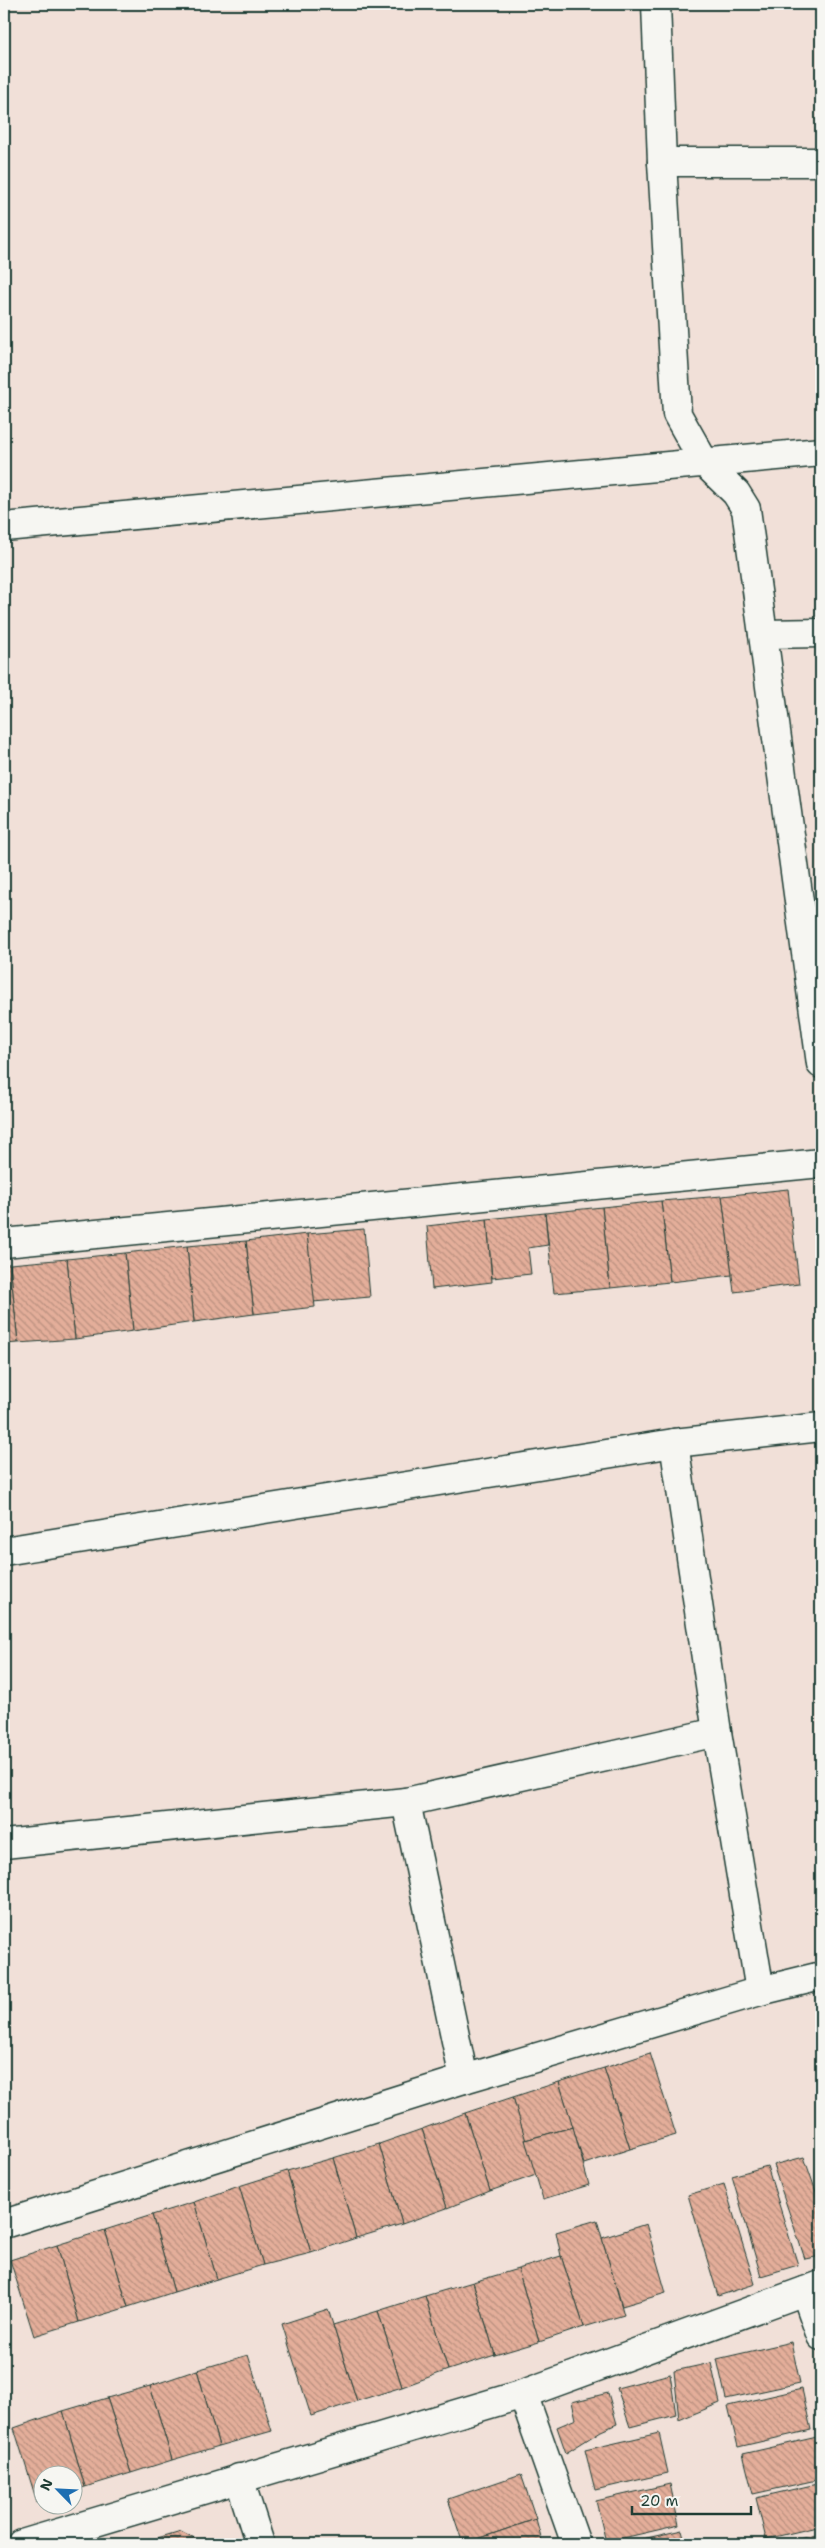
<svg xmlns="http://www.w3.org/2000/svg" width="825" height="2548" font-family="'Shantell Sans',sans-serif">
  <style>
    .building { fill: url(#building-back-hatch); stroke: #1f3d34 }
    .lines { fill: none; stroke-linecap: round; stroke-linejoin: round }
    .minor-casing { stroke: #1f3d34; stroke-width: 31 }
    .minor { stroke: #f6f6f2; stroke-width: 28 }
  </style>
  <defs>
    <pattern id="building-back-hatch" width="6" height="6" patternUnits="userSpaceOnUse" patternTransform="scale(1.25)"><rect width="6" height="6" fill="#e4ae9a"/><path d="M-1 5l2 2M0 0l6 6M5-1l2 2" fill="none" stroke="#b88f7e"/></pattern>
  </defs>
  <rect width="100%" height="100%" fill="#f1e0d8"/>
  <filter id="ink" filterUnits="userSpaceOnUse"><feTurbulence type="fractalNoise" baseFrequency=".02" numOctaves="2"/><feDisplacementMap in="SourceGraphic" scale="10" xChannelSelector="R" yChannelSelector="G"/><feConvolveMatrix kernelMatrix="1 2 1 2 8 2 1 2 1" color-interpolation-filters="sRGB"/></filter>
  <g filter="url(#ink)">
    <!-- building -->
    <g class="building">
      <polygon points="788,1189 799,1284 734,1292 722,1196"/>
      <polygon points="722,1196 732,1275 670,1282 661,1201"/>
      <polygon points="661,1201 670,1282 610,1288 602,1207"/>
      <polygon points="602,1207 610,1288 554,1293 545,1213"/>
      <polygon points="545,1213 548,1245 528,1248 531,1274 492,1278 487,1219"/>
      <polygon points="487,1219 492,1282 432,1289 427,1226"/>
      <polygon points="364,1229 370,1297 313,1302 307,1234"/>
      <polygon points="307,1234 315,1307 254,1314 246,1241"/>
      <polygon points="246,1241 254,1314 194,1322 187,1246"/>
      <polygon points="187,1246 194,1322 133,1331 125,1253"/>
      <polygon points="125,1253 133,1331 75,1339 67,1259"/>
      <polygon points="67,1259 75,1339 18,1343 10,1264"/>
      <polygon points="4,1264 10,1264 18,1343 4,1344"/>
      <polygon points="650,2053 676,2135 630,2149 604,2068"/>
      <polygon points="604,2068 630,2149 584,2164 559,2082"/>
      <polygon points="559,2082 573,2127 525,2140 513,2097"/>
      <polygon points="513,2097 536,2175 490,2191 465,2113"/>
      <polygon points="465,2113 490,2191 447,2208 422,2129"/>
      <polygon points="573,2127 589,2185 543,2199 525,2140"/>
      <polygon points="422,2129 447,2208 402,2224 379,2144"/>
      <polygon points="379,2144 402,2224 356,2238 333,2158"/>
      <polygon points="804,2157 821,2206 821,2256 805,2259 773,2165"/>
      <polygon points="333,2158 356,2238 311,2253 287,2171"/>
      <polygon points="767,2166 798,2265 761,2276 732,2176"/>
      <polygon points="287,2171 311,2253 263,2265 239,2186"/>
      <polygon points="724,2184 755,2284 718,2296 688,2195"/>
      <polygon points="239,2186 263,2265 217,2279 194,2202"/>
      <polygon points="194,2202 217,2279 174,2292 152,2215"/>
      <polygon points="152,2215 174,2292 128,2307 105,2230"/>
      <polygon points="597,2220 624,2315 584,2327 561,2256 556,2232"/>
      <polygon points="646,2224 666,2293 622,2306 602,2238"/>
      <polygon points="105,2230 128,2307 79,2322 57,2245"/>
      <polygon points="57,2245 79,2322 34,2336 10,2260"/>
      <polygon points="561,2256 584,2327 539,2342 518,2269"/>
      <polygon points="518,2269 539,2342 495,2355 473,2282"/>
      <polygon points="473,2282 495,2355 448,2370 425,2296"/>
      <polygon points="425,2296 448,2370 402,2387 378,2311"/>
      <polygon points="328,2309 357,2401 311,2416 282,2324"/>
      <polygon points="378,2311 402,2387 357,2401 333,2325"/>
      <polygon points="791,2342 800,2383 726,2399 717,2359"/>
      <polygon points="248,2355 272,2431 219,2446 197,2370"/>
      <polygon points="711,2363 720,2403 679,2420 674,2371"/>
      <polygon points="197,2370 219,2446 172,2460 150,2386"/>
      <polygon points="670,2374 676,2415 630,2427 617,2388"/>
      <polygon points="150,2386 172,2460 131,2473 107,2398"/>
      <polygon points="802,2389 811,2430 738,2447 728,2406"/>
      <polygon points="608,2393 617,2424 601,2431 566,2453 557,2427 576,2419 572,2402"/>
      <polygon points="107,2398 131,2473 85,2487 63,2411"/>
      <polygon points="63,2411 85,2487 72,2491 72,2476 42,2476 42,2500 37,2502 14,2428"/>
      <polygon points="659,2433 668,2473 595,2490 585,2450"/>
      <polygon points="817,2437 821,2454 821,2479 753,2494 743,2454"/>
      <polygon points="521,2474 536,2519 463,2544 448,2499"/>
      <polygon points="821,2483 821,2526 766,2539 756,2498"/>
      <polygon points="670,2484 679,2525 606,2542 596,2501"/>
      <polygon points="536,2519 543,2544 477,2544 475,2540"/>
      <polygon points="682,2530 686,2544 620,2544"/>
      <polygon points="181,2531 206,2544 137,2544"/>
      <polygon points="821,2534 821,2544 775,2544"/>
    </g>
    <g class="lines">
      <defs>
        <g id="minor">
          <polyline points="656,4 662,162 677,414 704,462 736,493 746,509 821,1064"/>
          <polyline points="662,162 821,162"/>
          <polyline points="4,527 821,452"/>
          <polyline points="763,634 821,633"/>
          <polyline points="4,1243 821,1163"/>
          <polyline points="674,1443 717,1732 760,1991"/>
          <polyline points="4,1551 674,1443 821,1427"/>
          <polyline points="406,1802 464,2079"/>
          <polyline points="4,1844 406,1802 717,1732"/>
          <polyline points="4,2224 464,2079 760,1991 821,1976"/>
          <polyline points="805,2291 821,2336"/>
          <polyline points="523,2394 576,2544"/>
          <polyline points="239,2478 260,2544"/>
          <polyline points="22,2544 523,2394 821,2285"/>
        </g>
      </defs>
      <!-- minor casing -->
      <use href="#minor" class="minor-casing"/>
      <!-- minor -->
      <use href="#minor" class="minor"/>
    </g>
  </g>
  <!-- margin -->
  <rect width="825" height="2548" fill="none" stroke="#f6f6f2" stroke-width="20"/>
  <rect x="10" y="10" width="805" height="2528" fill="none" stroke="#1f3d34" stroke-width="2" filter="url(#ink)"/>
  <!-- north arrow -->
  <g transform="translate(58 2490) rotate(294)"><circle r="24" fill="#f6f6f2" stroke="#a0aca6"/>
  <path d="M0-4L9 19L0 12L-9 19Z" fill="#1f6fb2"/>
  <text y="-8" font-size="14" font-weight="bold" text-anchor="middle" fill="#1f3d34">N</text>
  </g>
  <!-- scale -->
  <path d="M632 2506v8h119v-8" fill="none" stroke="#1f3d34" stroke-width="2.5"/>
  <text x="640" y="2506" font-size="15" fill="#1f3d34" stroke="#f6f6f2" stroke-width="4" paint-order="stroke">20 m</text>
</svg>
